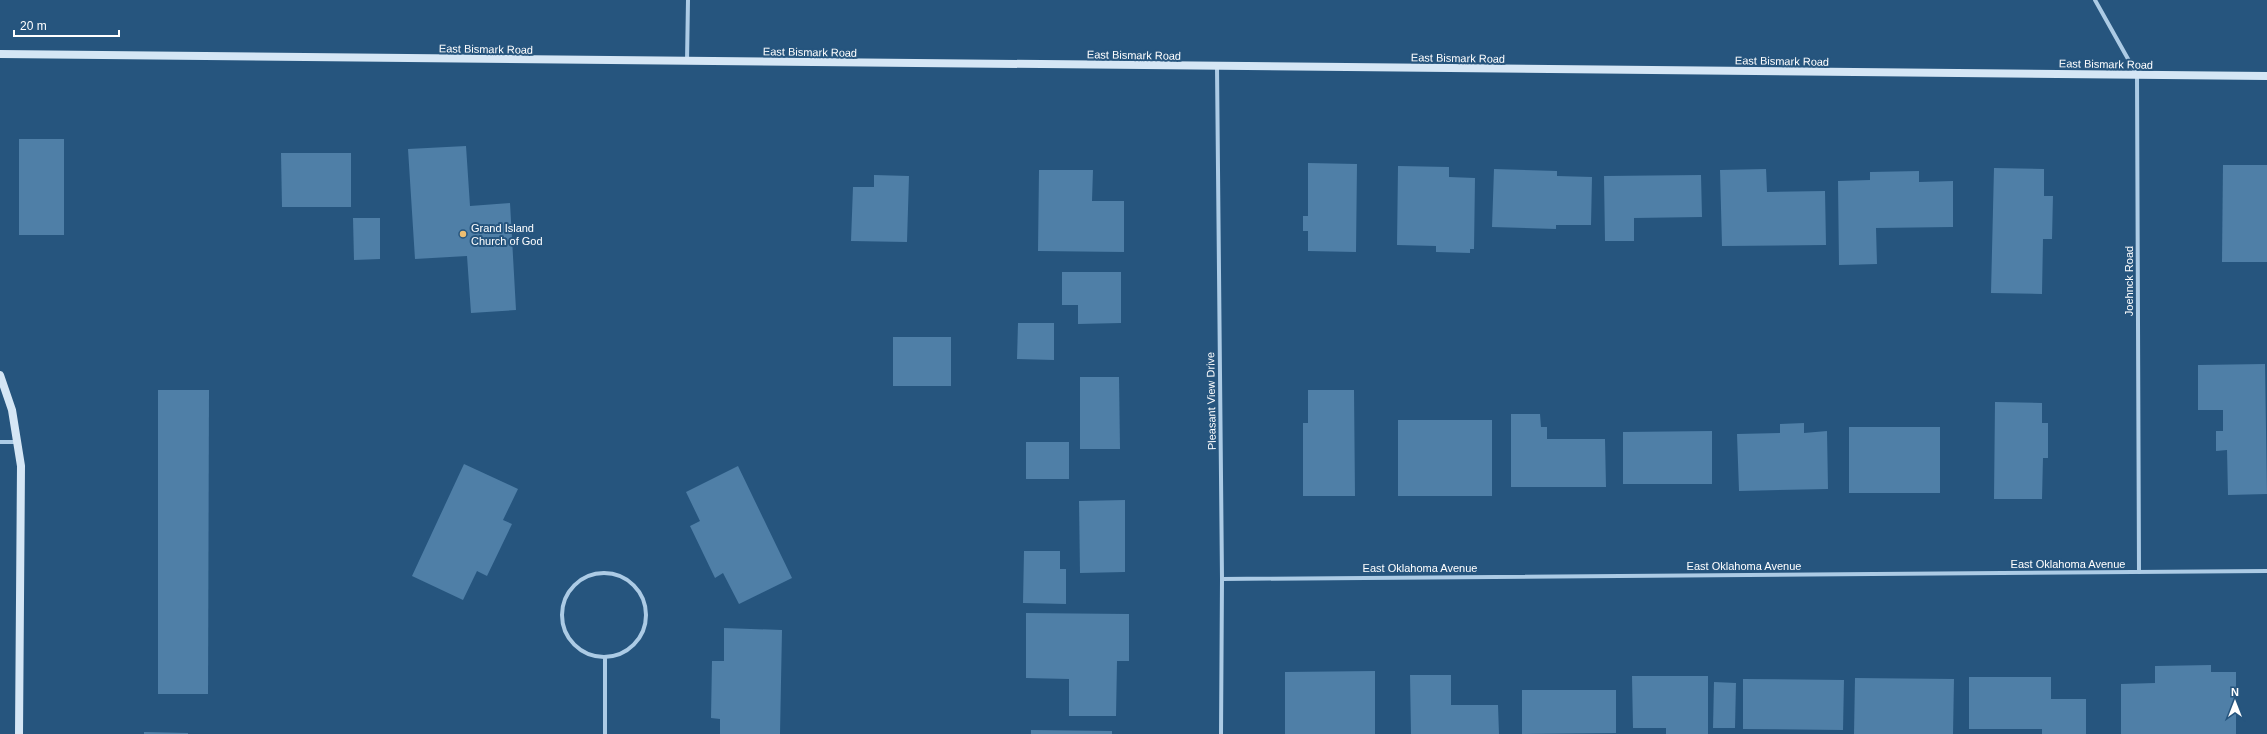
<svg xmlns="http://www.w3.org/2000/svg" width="2267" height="734" font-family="Arial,sans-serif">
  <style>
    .building { fill: #4f7fa7 }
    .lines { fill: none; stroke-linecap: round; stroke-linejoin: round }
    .street { stroke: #accbe5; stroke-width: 4 }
    .secondary { stroke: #d5e6f5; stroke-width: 8 }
    .poi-dot { fill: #eebe71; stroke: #26557e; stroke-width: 1.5 }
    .labels { text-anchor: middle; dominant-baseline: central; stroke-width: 4; stroke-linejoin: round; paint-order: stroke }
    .street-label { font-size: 11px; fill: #fff; stroke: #26557e }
    .poi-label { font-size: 11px; fill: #fff; stroke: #26557e; text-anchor: start }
  </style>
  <rect width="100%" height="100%" fill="#26557e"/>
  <!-- building -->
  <g class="building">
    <rect x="19" y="139" width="45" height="96"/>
    <polygon points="466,146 470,206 510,203 516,310 471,313 467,256 415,259 408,149"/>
    <polygon points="281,153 351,153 351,207 282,207"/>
    <polygon points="1308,163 1357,164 1356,252 1308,251 1308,231 1303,231 1303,216 1308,216"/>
    <polygon points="2223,165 2267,165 2267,262 2222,262"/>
    <polygon points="1398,166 1449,167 1449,177 1475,178 1474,249 1470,249 1470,253 1436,252 1436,246 1397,245"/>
    <polygon points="1994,168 2044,169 2044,196 2053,196 2052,239 2043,239 2042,294 1991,293"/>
    <polygon points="1494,169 1557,171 1557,176 1592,177 1591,225 1556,225 1556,229 1492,227"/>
    <polygon points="1766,169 1767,192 1825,191 1826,245 1722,246 1720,170"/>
    <polygon points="1039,170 1093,170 1092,201 1124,201 1124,252 1038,251"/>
    <polygon points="1919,171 1919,182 1953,181 1953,227 1876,228 1877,264 1839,265 1838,181 1870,180 1870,172"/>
    <polygon points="874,175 909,176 907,242 851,241 853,187 874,187"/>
    <polygon points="1701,175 1702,217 1634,218 1634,241 1605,241 1604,176"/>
    <polygon points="353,218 380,218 380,259 354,260"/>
    <polygon points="1062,272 1121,272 1121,323 1078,324 1078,305 1062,305"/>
    <polygon points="1018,323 1054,323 1054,360 1017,359"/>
    <rect x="893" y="337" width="58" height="49"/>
    <polygon points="2265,364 2267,494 2228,495 2227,450 2216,451 2216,431 2223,431 2223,410 2198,410 2198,365"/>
    <polygon points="1080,377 1119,377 1120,449 1080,449"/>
    <polygon points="158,390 209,390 208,694 158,694"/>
    <polygon points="1308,390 1354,390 1355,496 1303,496 1303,423 1308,423"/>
    <polygon points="1995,402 2042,403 2042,423 2048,423 2048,458 2043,458 2042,499 1994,499"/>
    <polygon points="1511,414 1540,414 1541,427 1547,427 1547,439 1605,439 1606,487 1511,487"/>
    <rect x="1398" y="420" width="94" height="76"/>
    <polygon points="1804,423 1804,433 1827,431 1828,489 1739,491 1737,434 1780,433 1780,424"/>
    <rect x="1849" y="427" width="91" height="66"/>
    <polygon points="1712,431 1712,484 1623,484 1623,432"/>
    <rect x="1026" y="442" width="43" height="37"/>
    <polygon points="464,464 518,489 503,520 512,524 487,576 477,571 463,600 412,576"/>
    <polygon points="738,466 792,578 739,604 723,573 715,578 690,526 700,521 686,492"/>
    <polygon points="1125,500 1125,572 1080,573 1079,501"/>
    <polygon points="1024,551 1060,551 1060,569 1066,569 1066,604 1023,603"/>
    <polygon points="1026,613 1129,614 1129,661 1117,661 1116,716 1069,716 1069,679 1026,678"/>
    <polygon points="724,628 782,630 780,734 720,734 720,719 711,718 712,661 724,661"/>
    <polygon points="2211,665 2211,672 2236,672 2236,734 2121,734 2121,684 2155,683 2155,666"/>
    <polygon points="1375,671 1375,734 1285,734 1285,672"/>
    <polygon points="1410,675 1451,675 1451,705 1498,705 1499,734 1411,734"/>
    <polygon points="1632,676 1708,676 1708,734 1666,734 1666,728 1633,728"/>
    <polygon points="1969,677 2051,677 2051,699 2086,699 2086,734 2042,734 2042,729 1969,729"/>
    <polygon points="1855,678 1954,679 1953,734 1854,734"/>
    <polygon points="1743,679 1844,680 1843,730 1743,729"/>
    <polygon points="1714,682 1736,683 1735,728 1713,728"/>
    <polygon points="1522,690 1616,690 1616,733 1522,734"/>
    <polygon points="1031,730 1112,731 1112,734 1031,734"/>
    <polygon points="144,732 188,733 188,734 144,734"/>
  </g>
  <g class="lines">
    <!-- street -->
    <g class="street">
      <polyline points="2095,0 2137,75 2139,572"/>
      <polyline points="687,62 688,0"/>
      <polyline points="1217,67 1222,579 1221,734"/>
      <polyline points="0,442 17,442"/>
      <circle cx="604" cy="615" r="42"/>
      <polyline points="1222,579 2267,571"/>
      <polyline points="605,657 605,734"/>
    </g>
    <!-- secondary -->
    <g class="secondary">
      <polyline points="0,54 2267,76"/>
      <polyline points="0,375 12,410 21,466 19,734"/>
    </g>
  </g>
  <!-- markers -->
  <circle class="poi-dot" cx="463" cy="234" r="4"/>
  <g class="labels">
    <!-- street labels -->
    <g class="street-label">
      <text transform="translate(486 49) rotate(1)">East Bismark Road</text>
      <text transform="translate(810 52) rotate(1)">East Bismark Road</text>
      <text transform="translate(1134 55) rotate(1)">East Bismark Road</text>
      <text transform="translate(1458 58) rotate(1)">East Bismark Road</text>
      <text transform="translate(1782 61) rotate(1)">East Bismark Road</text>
      <text transform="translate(2106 64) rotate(1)">East Bismark Road</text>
      <text transform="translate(2129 281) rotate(-90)">Joehnck Road</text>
      <text transform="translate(1211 401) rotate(-91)">Pleasant View Drive</text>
      <text x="2068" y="564">East Oklahoma Avenue</text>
      <text x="1744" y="566">East Oklahoma Avenue</text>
      <text x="1420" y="568">East Oklahoma Avenue</text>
    </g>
    <!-- poi labels -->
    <g class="poi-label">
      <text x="471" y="228">Grand Island<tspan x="471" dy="13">Church of God</tspan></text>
    </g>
  </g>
  <!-- north arrow -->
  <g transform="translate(2235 702)" stroke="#26557e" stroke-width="3" paint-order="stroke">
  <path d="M0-3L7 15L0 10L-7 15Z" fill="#ffffff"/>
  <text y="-6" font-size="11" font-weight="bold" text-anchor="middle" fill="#ffffff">N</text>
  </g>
  <!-- scale -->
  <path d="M14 30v6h105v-6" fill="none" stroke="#ffffff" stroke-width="2"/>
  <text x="20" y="30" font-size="12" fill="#ffffff" stroke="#26557e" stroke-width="3" paint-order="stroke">20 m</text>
</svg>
